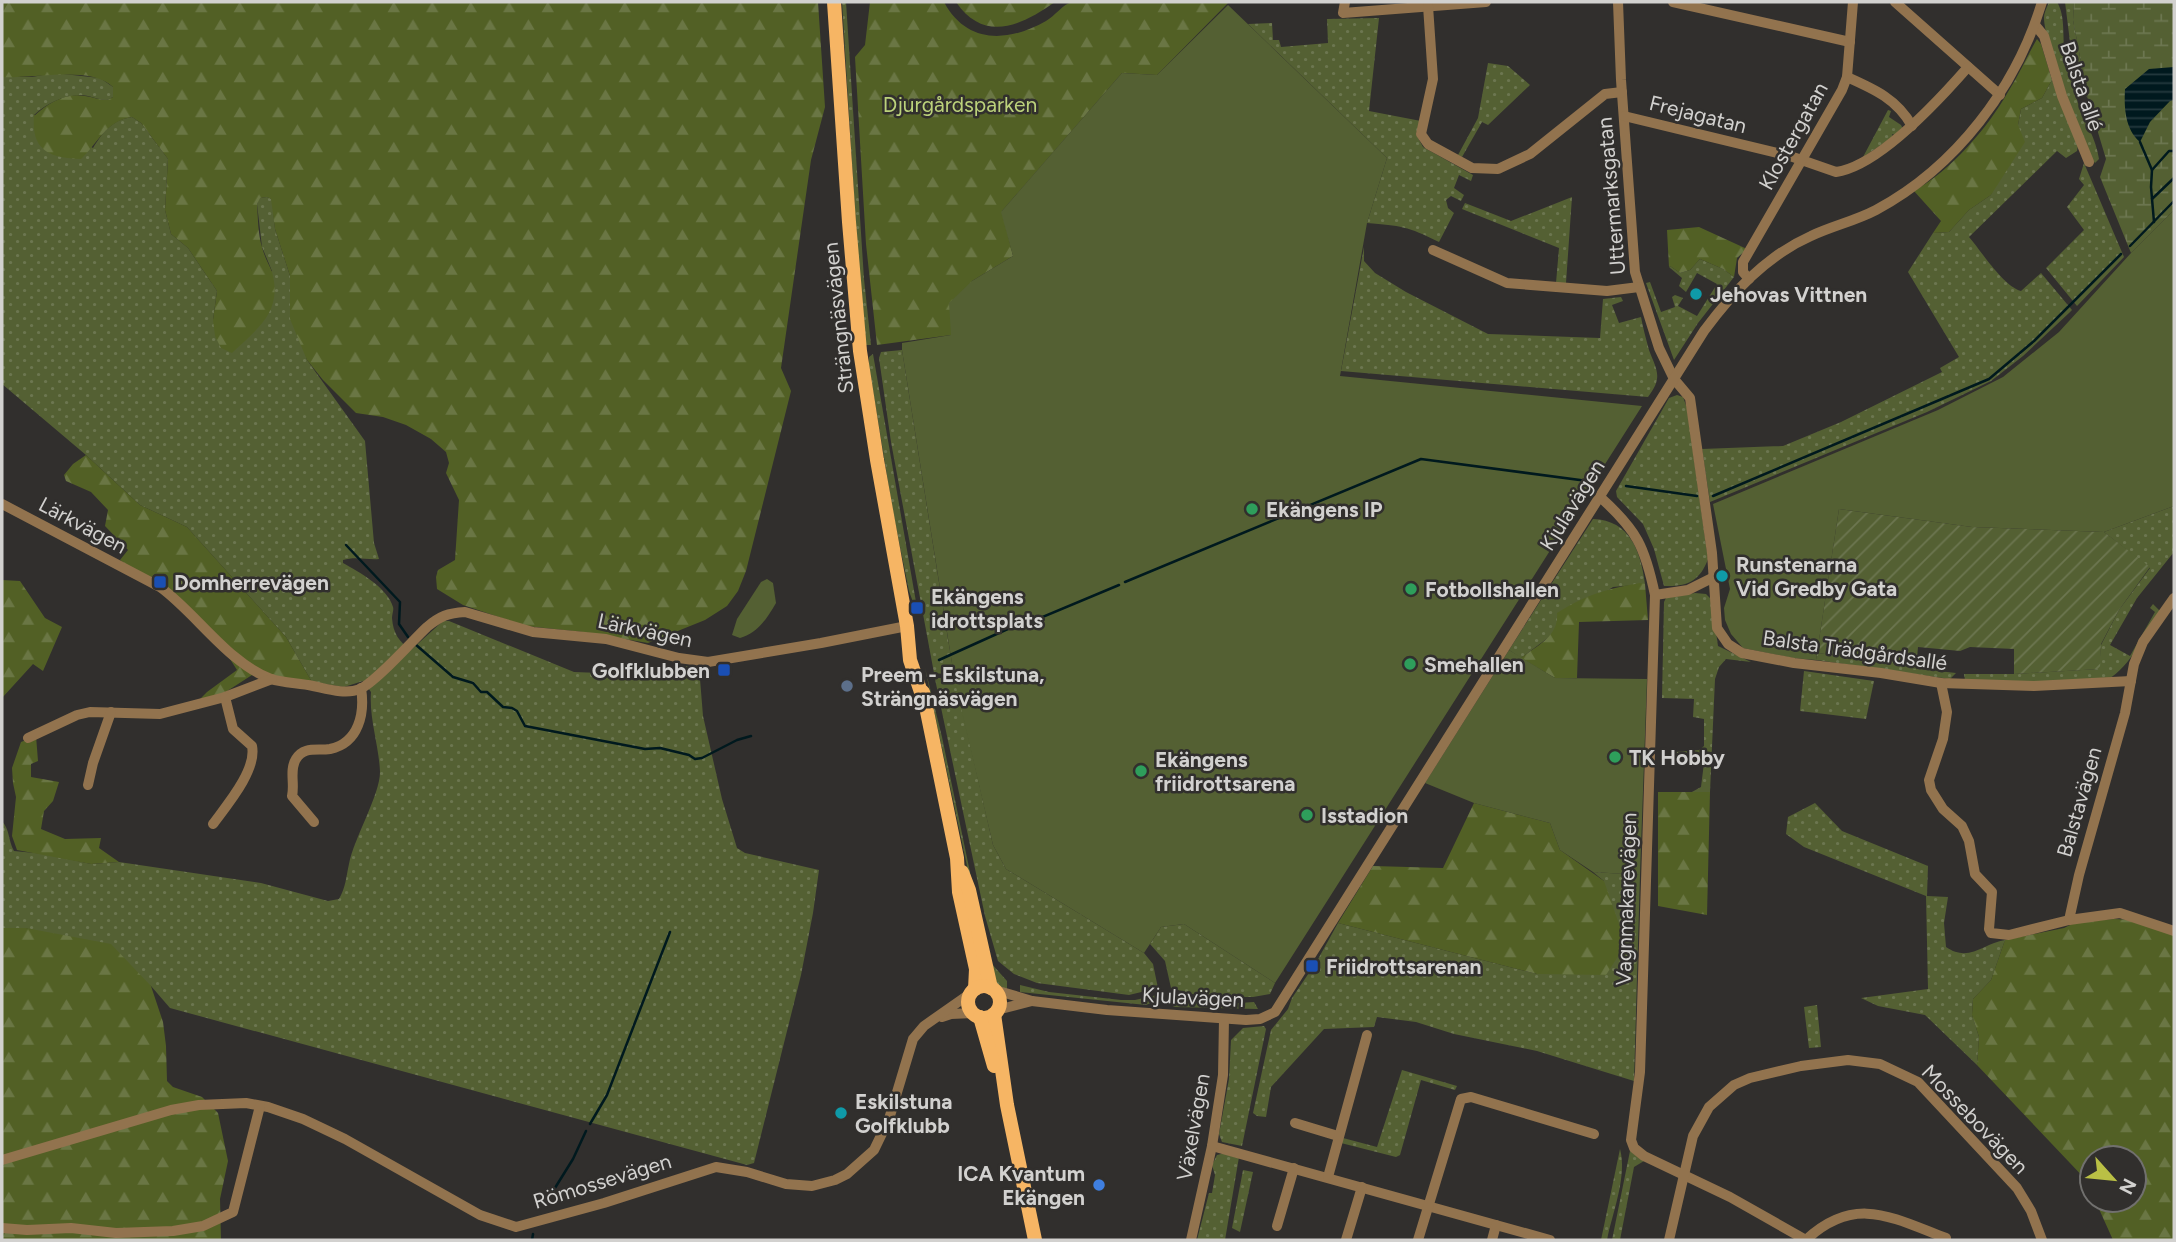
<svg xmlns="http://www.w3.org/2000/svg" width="2176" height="1242" font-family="Figtree,sans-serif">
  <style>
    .grass { fill: url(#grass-dots) }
    .forest { fill: url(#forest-firs) }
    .wetland { fill: url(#wetland-marsh) }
    .garden { fill: url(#garden-furrows) }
    .pitch { fill: #546033 }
    .water { fill: url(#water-rules) }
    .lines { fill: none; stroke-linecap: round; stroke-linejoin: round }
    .stream { stroke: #00191e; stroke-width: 2.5 }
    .minor { stroke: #92734e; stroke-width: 10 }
    .major { stroke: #f6b564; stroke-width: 14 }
    .culture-dot { fill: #0f9aa8; stroke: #312f2d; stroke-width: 2.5 }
    .leisure-dot { fill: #2e9e5b; stroke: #312f2d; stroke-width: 2.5 }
    .transit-dot { fill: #1a4fb4; stroke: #312f2d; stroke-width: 2.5 }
    .service-dot { fill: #5c6f8a; stroke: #312f2d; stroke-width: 2.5 }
    .shop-dot { fill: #3f7fe0; stroke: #312f2d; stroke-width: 2.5 }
    .labels { text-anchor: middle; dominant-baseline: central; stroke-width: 5; stroke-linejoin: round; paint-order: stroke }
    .street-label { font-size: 21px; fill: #d2d1cf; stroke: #312f2d }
    .park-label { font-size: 21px; fill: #bcd27b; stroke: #312f2d }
    .poi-label { font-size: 21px; font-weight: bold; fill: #d2d1cf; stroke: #312f2d; text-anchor: start }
  </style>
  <defs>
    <pattern id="grass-dots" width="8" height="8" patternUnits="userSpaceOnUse" patternTransform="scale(1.75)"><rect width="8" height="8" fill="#546033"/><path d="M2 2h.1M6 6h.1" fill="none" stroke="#6c7650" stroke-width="1.8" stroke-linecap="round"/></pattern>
    <pattern id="forest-firs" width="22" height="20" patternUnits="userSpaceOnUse" patternTransform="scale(1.75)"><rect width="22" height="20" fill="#526025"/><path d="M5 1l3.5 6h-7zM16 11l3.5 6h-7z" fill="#6a7644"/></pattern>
    <pattern id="wetland-marsh" width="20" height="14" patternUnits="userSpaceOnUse" patternTransform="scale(1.75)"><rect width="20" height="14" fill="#546033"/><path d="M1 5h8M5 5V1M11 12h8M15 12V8" fill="none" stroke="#6c7650"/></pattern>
    <pattern id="garden-furrows" width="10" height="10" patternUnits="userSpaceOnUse" patternTransform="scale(1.75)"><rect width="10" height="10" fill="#546033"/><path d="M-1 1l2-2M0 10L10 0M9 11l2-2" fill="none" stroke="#6c7650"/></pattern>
    <pattern id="water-rules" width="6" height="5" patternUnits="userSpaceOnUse" patternTransform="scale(1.75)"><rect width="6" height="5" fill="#00191e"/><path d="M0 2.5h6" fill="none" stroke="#24393e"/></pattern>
  </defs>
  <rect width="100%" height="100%" fill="#312f2d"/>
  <!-- grass -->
  <g class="grass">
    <polygon points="842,2 846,2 864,279 871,345 866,345 860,292"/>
    <path d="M 2049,2 L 2057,2 C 2066,16 2062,39 2065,55 C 2069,71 2073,87 2078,103 C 2085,121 2096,139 2099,159 L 2095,163 C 2081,145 2044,41 2044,18 C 2044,13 2047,7 2049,2 Z"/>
    <polygon points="2065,2 2074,2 2073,20 2088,99 2078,82 2070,42"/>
    <path d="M 1379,18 L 1369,111 L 1421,121 L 1416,134 L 1423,147 L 1473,175 L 1471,181 L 1459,175 L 1454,188 L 1464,195 L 1461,201 L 1451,196 L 1446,200 L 1448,208 L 1454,213 L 1439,242 C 1407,226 1401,226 1367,223 L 1387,158 L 1248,24 L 1272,23 L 1273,40 L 1279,40 L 1281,47 L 1328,43 L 1327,19 Z"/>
    <polygon points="1488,63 1508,66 1530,85 1488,125 1482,122 1462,157 1458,155 1478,118"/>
    <path d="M 54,73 L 100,78 L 113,87 L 113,97 L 107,100 C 98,100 89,95 80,95 C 62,96 47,103 34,115 L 93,148 C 103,132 112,120 132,117 L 141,123 L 168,159 L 165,210 L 171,234 L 188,248 L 217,291 L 213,320 L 272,271 L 262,247 L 257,204 L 259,198 L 267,197 L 272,199 L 275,229 L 290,276 L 290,299 L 307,360 L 365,441 L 374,543 L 379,559 C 367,560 355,556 343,560 L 343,563 C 359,572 388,588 393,607 C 394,610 392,614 392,618 C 393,633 399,642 411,650 L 443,621 L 449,621 L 574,672 L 600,673 L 622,667 L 690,666 L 696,668 L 700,679 L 703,716 L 722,799 L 737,848 L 745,853 L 819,870 L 813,913 L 801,975 L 754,1163 L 747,1165 L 170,1008 L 151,986 L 26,928 L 2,928 L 2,821 C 10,830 8,840 14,851 L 45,854 L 91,864 L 119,862 L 261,883 L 328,901 L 339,899 C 346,887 346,877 349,864 C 354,838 380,795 380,772 C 379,745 369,719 371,692 L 363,681 L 344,687 L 312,682 L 286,637 L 187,527 L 140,505 L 86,455 L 2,384 L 2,77 L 32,77 Z"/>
    <path d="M 2052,80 L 2078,145 L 2077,151 L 2066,158 L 2057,151 L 1969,237 C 1982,252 2003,286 2021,291 L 2041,273 L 2072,310 L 2069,313 L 2023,356 L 1991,381 L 1927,412 L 1710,502 L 1702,449 L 1783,446 L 1841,422 L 1942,372 L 1940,368 L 1959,357 L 1908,272 L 1933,233 L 1949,232 L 1969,210 L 1991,195 L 2018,125 L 2021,109 L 2042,98 Z"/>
    <polygon points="1888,110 1891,111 1889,117 1901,125 1903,129 1895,135 1892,134 1893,137 1863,157"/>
    <polygon points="2084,163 2124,257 2077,306 2046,268 2084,230 2067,207 2084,185 2079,179"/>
    <polygon points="1572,197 1566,283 1556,283 1559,248 1462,209 1465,203 1511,221"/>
    <path d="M 1364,247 L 1364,261 L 1375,273 L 1406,292 L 1488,334 L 1600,338 L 1603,299 L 1621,297 L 1623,301 L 1612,305 L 1619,323 L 1641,317 C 1643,328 1646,339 1649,350 C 1657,371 1663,377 1648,397 L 1341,371 Z"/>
    <polygon points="1700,259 1723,269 1734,277 1698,323 1674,360 1646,283 1650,282 1661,312 1675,307 1672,297 1675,295 1683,298 1678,306 1697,316 1717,284 1697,273 1686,292 1679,286 1682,278 1669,267 1670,266 1680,273 1690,270"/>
    <polygon points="902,350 948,639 954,675 934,673 891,442 879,358 881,352"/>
    <polygon points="873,354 916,602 913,602 909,591 893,512 869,366 869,357"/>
    <path d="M 1677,395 L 1683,397 L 1687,408 L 1708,559 C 1700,581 1687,587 1664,586 L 1654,549 L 1643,524 L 1617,497 L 1616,491 L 1669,398 Z"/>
    <path d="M 2174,506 L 2174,552 L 2137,598 L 2110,645 L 2130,656 L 2155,612 L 2150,608 L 2153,604 L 2160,611 C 2146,631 2130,668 2108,679 L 2041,682 L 1965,680 L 1964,674 L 2014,674 L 2099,669 L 2101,645 L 2119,610 L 2150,568 L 2104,532 Z"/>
    <path d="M 1593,519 C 1630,520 1641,552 1645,584 L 1613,587 L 1558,623 L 1553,634 L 1521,658 L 1509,650 Z"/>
    <polygon points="1695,593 1706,594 1711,599 1718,646 1751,662 1726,659 1719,667 1715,679 1710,792 1690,793 1701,787 1704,763 1696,757 1677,758 1676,752 1699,750 1704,746 1704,719 1693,717 1694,699 1662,698 1664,602 1666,598"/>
    <polygon points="1817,653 1910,664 1911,668 1956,673 1950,679 1816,660"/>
    <polygon points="925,668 942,737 984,940 991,963 1007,981 1007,989 999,987 991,979"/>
    <polygon points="1804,671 1874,681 1866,719 1800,711"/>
    <polygon points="937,678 955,678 993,845 1006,869 1144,953 1153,964 1158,988 1129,995 1037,983 1014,974 998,961 985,916 935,679"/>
    <path d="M 1815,803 L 1842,831 L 1928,866 L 1927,896 L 1948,897 L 1944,923 L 1946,947 C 1969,963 1984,943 2005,940 L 1991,980 L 1973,999 L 1972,1015 L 1979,1037 L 1977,1065 L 1925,1015 L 1878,1006 L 1861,998 L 1928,989 L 1926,896 L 1804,847 L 1786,834 L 1788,817 Z"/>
    <polygon points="1593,872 1640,875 1634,1081 1537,1051 1454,1034 1416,1022 1377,1017 1374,1027 1324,1029 1271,1087 1266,1117 1257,1116 1253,1113 1271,1030 1288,1009 1292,998 1317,961 1338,923 1537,974 1604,881"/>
    <polygon points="1184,924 1275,983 1270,994 1253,997 1203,997 1171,988 1165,961 1150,944 1161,927"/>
    <polygon points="1020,985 1049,992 1121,1000 1135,1000 1157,995 1151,1003 1146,1005 1020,992"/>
    <path d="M 1169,994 C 1198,1002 1224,1005 1254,1002 L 1258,1009 L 1174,1007 L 1169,1001 Z"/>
    <polygon points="1817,1005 1821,1047 1809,1048 1804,1007"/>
    <polygon points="1264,1026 1266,1029 1242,1146 1222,1142 1219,1134 1229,1079 1231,1040 1243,1028"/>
    <polygon points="1402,1070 1457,1086 1455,1090 1421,1080 1400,1155 1396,1157 1341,1143 1343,1138 1377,1147"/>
    <path d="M 1620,1149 C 1627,1175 1614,1209 1608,1235 L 1607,1240 L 1601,1240 Z"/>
    <polygon points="1630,1151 1644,1161 1634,1167 1620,1240 1612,1240"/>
    <polygon points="1225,1153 1239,1157 1225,1240 1197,1240 1209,1193 1212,1193 1215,1175 1212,1165 1217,1155"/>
    <polygon points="1243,1170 1253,1172 1240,1232 1232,1228"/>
  </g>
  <!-- forest -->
  <g class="forest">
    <path d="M 2,2 L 818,2 L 825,107 L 811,160 L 781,368 L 791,391 L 746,571 L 738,591 L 727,606 L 705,620 L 648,643 L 583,632 L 526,626 L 463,605 L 437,589 L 436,577 L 438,570 L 455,560 L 459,500 L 446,473 L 449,463 L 446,452 L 431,439 L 406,425 L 383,417 L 356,413 L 323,380 L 307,360 L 290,319 L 290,276 L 275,229 L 271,199 L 267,197 L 260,198 L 257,204 C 258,218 258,234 262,247 C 264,256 269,264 272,272 C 283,312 258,328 232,353 L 221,348 L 215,336 L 213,320 L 217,291 L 188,248 L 171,234 L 165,210 L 168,159 L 141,123 L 132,117 C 106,121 98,143 81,159 C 49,158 31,150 34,116 C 48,103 66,92 85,96 C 93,97 100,100 107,100 L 113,97 L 113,87 C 92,65 30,79 2,77 Z"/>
    <path d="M 870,2 L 944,2 C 967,45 1009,42 1046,21 C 1055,16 1063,4 1072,2 C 1085,0 1103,2 1116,2 C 1153,2 1191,2 1229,2 L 1157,75 L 1122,73 L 1002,211 L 1013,256 L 972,281 L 951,335 L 877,345 L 866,244 L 855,57 L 865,45 Z"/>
    <path d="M 956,2 L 1055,2 C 1021,26 984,43 956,2 Z"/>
    <path d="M 2037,39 L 2041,44 L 2052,80 L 2042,98 L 2021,109 L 2018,125 L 2025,142 L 1991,195 L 1969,210 L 1949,232 L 1933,233 L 1941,221 L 1914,191 C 1951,170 1987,129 2008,92 C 2019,75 2027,56 2037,39 Z"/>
    <polygon points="1699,227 1747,249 1737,258 1734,277 1723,269 1700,259 1690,270 1680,273 1670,266 1669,267 1667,230"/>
    <path d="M 86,455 L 140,505 L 187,527 L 286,637 L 312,682 L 252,675 L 221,695 L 198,701 L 207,692 L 237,670 C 209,622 164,592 120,560 L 128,550 L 105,526 L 108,510 L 91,492 L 66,481 L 64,475 L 73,464 Z"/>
    <polygon points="2,580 20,581 45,618 62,627 43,671 33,664 2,698"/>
    <path d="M 1640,583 L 1645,584 L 1648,620 L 1579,622 L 1577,678 L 1555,678 L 1521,658 C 1538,645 1559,636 1557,613 C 1586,595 1605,589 1640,583 Z"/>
    <polygon points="36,736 38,761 31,764 31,777 59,782 53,801 44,811 41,829 65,839 101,838 99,848 119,862 91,864 17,850 12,836 16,797 13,783 12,768 21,742"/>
    <polygon points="1658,792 1710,792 1707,915 1658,906"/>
    <polygon points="1474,803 1550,823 1560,850 1604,881 1626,944 1606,975 1537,974 1338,923 1373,866 1443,868"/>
    <polygon points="2114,919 2135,920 2174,935 2174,1240 2113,1240 2095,1200 2134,1200 2134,1158 2092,1158 2092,1192 2088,1182 1977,1065 1979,1037 1972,1015 1973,999 1991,980 2005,940 2064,928 2076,922"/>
    <polygon points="2,928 26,928 111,944 151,986 163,1022 166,1046 167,1081 173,1087 202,1097 218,1113 228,1161 220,1199 221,1240 2,1240"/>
  </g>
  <!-- wetland -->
  <polygon class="wetland" points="2074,2 2174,2 2174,210 2131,253 2100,177 2106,159 2088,99 2073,20"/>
  <!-- garden -->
  <polygon class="garden" points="1839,509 1972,527 2104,532 2150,567 2119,610 2101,644 2100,669 2014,674 2014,649 1970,647 1960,651 1918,647 1916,669 1910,668 1910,664 1817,653"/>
  <!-- pitch -->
  <g class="pitch">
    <polygon points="1228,5 1387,158 1367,223 1340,376 1642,406 1275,983 1184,924 1161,927 1144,953 1006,869 993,845 955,682 902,350 902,343 951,335 949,303 972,281 1013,256 1001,212 1122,73 1157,75"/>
    <polygon points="2174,210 2174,506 2104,532 1972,527 1839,509 1816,660 1793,658 1743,648 1731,634 1725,620 1724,608 1730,589 1713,504 1938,410 2003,377 2059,332 2131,253"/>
    <path d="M 767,579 L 773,583 L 776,603 C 767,619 757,633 740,638 L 732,635 L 737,619 L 761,582 Z"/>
    <polygon points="1509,650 1555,678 1647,679 1640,875 1593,872 1560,850 1550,823 1474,803 1425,783"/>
  </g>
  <!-- water -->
  <path class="water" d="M 2174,67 L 2174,100 L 2170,101 L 2150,122 L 2140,142 C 2125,129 2124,108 2125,89 L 2149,69 Z"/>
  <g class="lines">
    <!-- stream -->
    <g class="stream">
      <polyline points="2140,142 2152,170"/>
      <polyline points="2152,199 2174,178"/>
      <polyline points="2154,222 2151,187 2152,170 2169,151 2174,151"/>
      <polyline points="2130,246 2174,201"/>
      <polyline points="1626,486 1697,496"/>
      <polyline points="1713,496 1989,379 2034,341 2121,254"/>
      <polyline points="346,545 400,602 399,624 408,637"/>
      <polyline points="1125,582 1421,459 1595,482"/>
      <polyline points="415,644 453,677 473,683 481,692 487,692 503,707 512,708 517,711 525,726 645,749 660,748 689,755 695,759 702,758 737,740 751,736"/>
      <polyline points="939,660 1010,628 1016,628 1119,585"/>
      <polyline points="590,1124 607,1095 670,932"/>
      <polyline points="545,1204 573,1159 586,1131"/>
      <polyline points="532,1240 533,1234"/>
    </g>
    <!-- minor -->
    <g class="minor">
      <polyline points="1345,2 1343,13 1486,2"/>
      <polyline points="1618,2 1621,80 1635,272 1659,348 1674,379 1690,398 1712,553 1717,628 1728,644 1742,653 1794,663 1881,673 1941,683 2034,686 2131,681"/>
      <polyline points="1673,2 1850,42"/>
      <polyline points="1895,2 2000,95"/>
      <polyline points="1428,6 1433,79 1421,134 1428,144 1472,168 1498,169 1530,154 1605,94 1622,92"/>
      <polyline points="2035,25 2044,36 2062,96 2089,162"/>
      <path d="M 1847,77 C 1874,89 1897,99 1912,126"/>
      <path d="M 1624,116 L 1790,156 L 1836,172 C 1879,166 1940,99 1968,67"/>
      <polyline points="1433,250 1507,283 1607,291 1639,287"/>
      <polyline points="1749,279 1743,272 1743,262 1842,90 1847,77 1853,2"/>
      <path d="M 1600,497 C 1637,530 1645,547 1655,595 L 1640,1072 L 1631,1140 L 1634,1148 L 1644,1156 L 1730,1197 L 1806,1240"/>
      <path d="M 2,504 L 160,587 C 196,613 228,663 271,679 C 283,683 299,683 313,686 C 327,689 346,695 360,689 C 376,682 413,640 427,627 C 440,616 448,613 465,612 L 533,632 L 606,639 L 679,658 L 708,662 L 821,643 L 907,626"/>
      <polyline points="1655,595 1688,590 1714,577"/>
      <polyline points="1941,683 1947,712 1943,739 1929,780 1931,790 1943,809 1962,826 1969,841 1975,874 1992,892 1989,929 1991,933 2009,935 2069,920 2120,913 2174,931"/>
      <polyline points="28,738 77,715 90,712 160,714 225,697 272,679"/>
      <polyline points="88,785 93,763 111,712"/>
      <path d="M 314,822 L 292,796 C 295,784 289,770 296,759 C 304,746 317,751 330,749 C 359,743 365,713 361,688"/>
      <path d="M 213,824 C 227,805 257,770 252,746 L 233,729 L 225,697"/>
      <polyline points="2069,920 2079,875 2125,713 2134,664 2143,642 2174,598"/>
      <path d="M 995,990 L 1032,1001 L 1107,1010 L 1246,1020 L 1260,1019 L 1275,1012 L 1704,331 C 1733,292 1766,256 1811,236 C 1832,226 1855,221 1876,210 C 1956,167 2016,88 2042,2"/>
      <polyline points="997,1010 1032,1001"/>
      <polyline points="942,1017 951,1014 973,1013"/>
      <polyline points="1295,1123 1338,1136"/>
      <polyline points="1212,1146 1550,1240"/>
      <polyline points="2,1160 171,1110 199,1105 246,1103 268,1107 303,1119 345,1139 480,1215 516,1227 604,1203 716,1167 747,1172 786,1184 812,1186 835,1180 847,1174 874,1150 889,1119 913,1039 924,1026 971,993"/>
      <polyline points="1328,1177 1367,1035"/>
      <polyline points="1277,1226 1294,1168"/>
      <polyline points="2,1228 27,1230 71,1228 116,1233 173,1231 203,1226 233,1212 260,1106"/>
      <polyline points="1191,1240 1212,1146 1223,1075 1224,1019"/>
      <polyline points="1346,1240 1362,1187"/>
      <polyline points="1418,1240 1461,1099 1471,1097 1594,1134"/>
      <polyline points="1492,1240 1496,1225"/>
      <polyline points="1669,1240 1693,1136 1709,1107 1734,1085 1750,1078 1801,1066 1848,1060 1880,1064 1918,1082 2017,1188 2031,1211 2042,1240"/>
      <path d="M 1806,1240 C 1855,1194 1893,1218 1946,1238"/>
    </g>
    <!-- major -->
    <g class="major">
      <polyline points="834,2 849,222 860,351 877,460 907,626 910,660 923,698"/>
      <polyline points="923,692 957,858 959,892 976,969 975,989"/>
      <polyline points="962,872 969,890 991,988"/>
      <circle cx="984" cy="1002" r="16"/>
      <polyline points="994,1014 1007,1105 1035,1240"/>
      <polyline points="980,1017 994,1066"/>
    </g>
  </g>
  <!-- markers -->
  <g class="culture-dot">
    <circle cx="1696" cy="294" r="7"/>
    <circle cx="1722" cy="576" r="7"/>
    <circle cx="841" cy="1113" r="7"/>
  </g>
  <g class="leisure-dot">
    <circle cx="1252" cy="509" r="7"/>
    <circle cx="1411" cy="589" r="7"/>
    <circle cx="1410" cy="664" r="7"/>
    <circle cx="1615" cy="757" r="7"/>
    <circle cx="1141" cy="771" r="7"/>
    <circle cx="1307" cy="815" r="7"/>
  </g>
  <g class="transit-dot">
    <rect x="153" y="575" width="14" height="14" rx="3.5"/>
    <rect x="910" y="601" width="14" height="14" rx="3.5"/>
    <rect x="717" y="663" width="14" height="14" rx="3.5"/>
    <rect x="1305" y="959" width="14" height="14" rx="3.5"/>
  </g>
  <circle class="service-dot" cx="847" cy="686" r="7"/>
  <circle class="shop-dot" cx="1099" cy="1185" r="7"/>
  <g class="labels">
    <!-- street labels -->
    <g class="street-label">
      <text transform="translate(2082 86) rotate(71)">Balsta allé</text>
      <text transform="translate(1698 114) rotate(14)">Frejagatan</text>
      <text transform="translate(1793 136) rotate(-61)">Klostergatan</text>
      <text transform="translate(1611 196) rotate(-95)">Uttermarksgatan</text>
      <text transform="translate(838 318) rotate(-96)">Strängnäsvägen</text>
      <text transform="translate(1572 505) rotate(-58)">Kjulavägen</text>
      <text transform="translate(83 525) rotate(28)">Lärkvägen</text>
      <text transform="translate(645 630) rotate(12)">Lärkvägen</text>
      <text transform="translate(1855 650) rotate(8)">Balsta Trädgårdsallé</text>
      <text transform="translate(2079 802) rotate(-74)">Balstavägen</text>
      <text transform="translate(1626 899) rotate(-88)">Vagnmakarevägen</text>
      <text transform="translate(1193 997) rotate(3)">Kjulavägen</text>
      <text transform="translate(1975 1119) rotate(46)">Mossebovägen</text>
      <text transform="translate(1193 1127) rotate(-80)">Växelvägen</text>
      <text transform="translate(602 1181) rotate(-17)">Römossevägen</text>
    </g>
    <!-- park labels -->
    <g class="park-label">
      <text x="960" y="104">Djurgårdsparken</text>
    </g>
    <!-- poi labels -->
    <g class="poi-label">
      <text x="1710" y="294">Jehovas Vittnen</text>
      <text x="1266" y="509">Ekängens IP</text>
      <text x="1736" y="564">Runstenarna<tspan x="1736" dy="24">Vid Gredby Gata</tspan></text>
      <text x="174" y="582">Domherrevägen</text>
      <text x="1425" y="589">Fotbollshallen</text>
      <text x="931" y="596">Ekängens<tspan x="931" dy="24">idrottsplats</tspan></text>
      <text x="1424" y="664">Smehallen</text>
      <text x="710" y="670" text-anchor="end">Golfklubben</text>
      <text x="861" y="674">Preem - Eskilstuna,<tspan x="861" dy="24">Strängnäsvägen</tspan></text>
      <text x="1629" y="757">TK Hobby</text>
      <text x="1155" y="759">Ekängens<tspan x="1155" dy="24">friidrottsarena</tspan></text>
      <text x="1321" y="815">Isstadion</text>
      <text x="1326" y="966">Friidrottsarenan</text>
      <text x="855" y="1101">Eskilstuna<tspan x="855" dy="24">Golfklubb</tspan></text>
      <text x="1085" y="1173" text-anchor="end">ICA Kvantum<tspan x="1085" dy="24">Ekängen</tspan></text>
    </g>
  </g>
  <!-- border -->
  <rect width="2176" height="1242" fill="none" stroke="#d2d1cf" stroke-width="7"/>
  <!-- north arrow -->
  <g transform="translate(2113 1179) rotate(117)"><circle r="33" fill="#312f2d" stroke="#71706e" stroke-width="2"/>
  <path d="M0-5L12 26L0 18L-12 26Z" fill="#bac045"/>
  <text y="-10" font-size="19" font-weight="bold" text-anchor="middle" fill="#d2d1cf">N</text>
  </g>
</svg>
